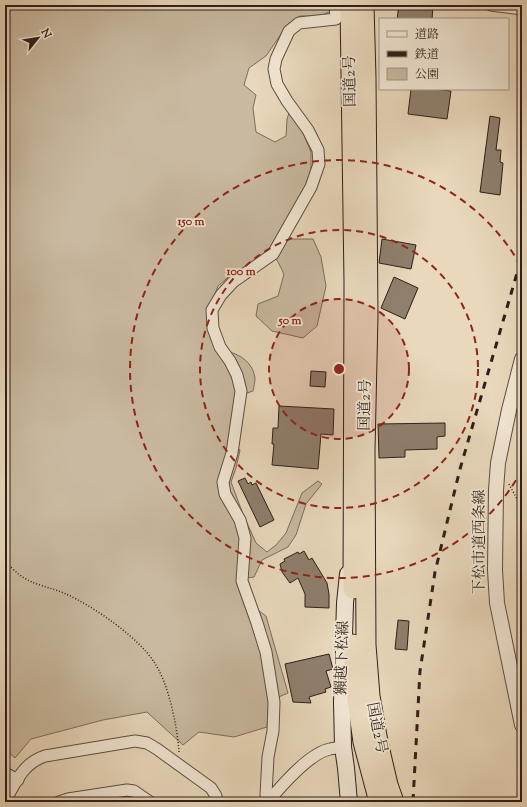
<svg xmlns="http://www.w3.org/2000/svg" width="527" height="807" font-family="'Sorts Mill Goudy','Noto Serif JP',serif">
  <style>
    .green { fill: #c9b9a0; stroke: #7c6c5c }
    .building { fill: #8f7f6d; stroke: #2e1f18 }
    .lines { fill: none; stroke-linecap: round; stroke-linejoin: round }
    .minor-casing { stroke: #5d4d41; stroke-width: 13 }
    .tertiary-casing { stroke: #5d4d41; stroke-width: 16 }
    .secondary-casing { stroke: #2e1f18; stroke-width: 18 }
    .trunk-casing { stroke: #2e1f18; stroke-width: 21 }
    .path { stroke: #2e1f18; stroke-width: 1.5; stroke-dasharray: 1 2; stroke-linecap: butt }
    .minor { stroke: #f1e6d3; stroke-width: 11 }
    .tertiary { stroke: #f1e6d3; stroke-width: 14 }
    .secondary { stroke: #f1e6d3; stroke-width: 16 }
    .trunk { stroke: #e9d8bc; stroke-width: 19 }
    .rail { stroke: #2e1f18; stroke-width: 3; stroke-dasharray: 7 7; stroke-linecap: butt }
    .ring { fill: none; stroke: #8f2418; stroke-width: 2; stroke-dasharray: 7 5 }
    .labels { text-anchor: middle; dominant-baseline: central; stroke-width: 3.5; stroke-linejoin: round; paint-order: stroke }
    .street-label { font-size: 15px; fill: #2e1f18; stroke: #f1e6d3 }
    .centre { fill: #8f2418; stroke: #f1e6d3; stroke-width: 2 }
    .ring-label { font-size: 12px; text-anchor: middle; font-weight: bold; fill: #8f2418; stroke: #f1e6d3; stroke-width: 3.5; stroke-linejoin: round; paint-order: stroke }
  </style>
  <rect width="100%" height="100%" fill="#e9d8bc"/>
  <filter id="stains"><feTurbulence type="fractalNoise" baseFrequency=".005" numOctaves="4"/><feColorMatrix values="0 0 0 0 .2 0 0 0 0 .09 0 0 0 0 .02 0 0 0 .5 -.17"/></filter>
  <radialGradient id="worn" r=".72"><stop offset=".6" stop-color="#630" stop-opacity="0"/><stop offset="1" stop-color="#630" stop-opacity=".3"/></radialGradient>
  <!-- green -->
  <path class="green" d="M 5,5 L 331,5 L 331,11 L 320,16 L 300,16 L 288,24 L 266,56 L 249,68 L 244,85 L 256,95 L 253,108 L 256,132 L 275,142 L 286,136 L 287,119 L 289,113 L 301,128 L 311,152 L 311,173 L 299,203 L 285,228 L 291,239 L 313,239 L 321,257 L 326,286 L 317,326 L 303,338 L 272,331 L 256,316 L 258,304 L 278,296 L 284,274 L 277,260 L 266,255 L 250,267 L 233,273 L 218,286 L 208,312 L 209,333 L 217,349 C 234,352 252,358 255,378 C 255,382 254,387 253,391 L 236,397 L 231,420 L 231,440 L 240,450 L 236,468 L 231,482 L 243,514 L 256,543 L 267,552 L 276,545 L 286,533 L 302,493 L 318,481 L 322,484 L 306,504 L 296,535 L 288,547 L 262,560 L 254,577 L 239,579 L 247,602 L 266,616 L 288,693 L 269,701 L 267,727 L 234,737 L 199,732 L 183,745 L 147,712 L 103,720 L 31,739 L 15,758 L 5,749 Z"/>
  <!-- building -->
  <g class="building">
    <polygon points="399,5 418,5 433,7 432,19 397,19"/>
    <polygon points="411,89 433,89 451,91 447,119 408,114"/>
    <polygon points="490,116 500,118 496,150 501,150 500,162 503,163 500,195 480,192"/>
    <polygon points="382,239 416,245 411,269 379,263"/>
    <polygon points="394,277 418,288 405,319 381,308"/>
    <polygon points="311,371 326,372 325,387 310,386"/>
    <polygon points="279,406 334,409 333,435 321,434 318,469 272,465 274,444 272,444 273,428 278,428"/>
    <polygon points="445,423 445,436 437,437 437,449 405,450 405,457 379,458 378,424"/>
    <polygon points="245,478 248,484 251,482 252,485 256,483 274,520 260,527 238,481"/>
    <polygon points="304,551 309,560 312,558 327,583 329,594 329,608 305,607 305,594 298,578 290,583 282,572 280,564 285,561 284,559 298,552 299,554"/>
    <polygon points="398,620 409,621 407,650 395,649"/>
    <polygon points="329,654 333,669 326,671 331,687 325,689 326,692 309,697 311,703 293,702 285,664"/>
  </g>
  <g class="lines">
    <defs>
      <g id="minor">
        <polyline points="491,5 522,9"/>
        <polyline points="5,773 18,780"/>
        <path d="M 5,801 C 16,782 23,763 45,756 L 135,741 L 147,743 L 157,749 L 211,788 L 216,796 L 217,802"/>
        <polyline points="59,802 68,799 127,790 134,791 150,802"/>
        <path d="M 268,802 C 281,786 310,753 330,749 C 334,748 339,748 343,747"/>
        <polyline points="269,802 266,795 268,757 273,731 274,702 266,652 257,623 242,581 245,538 240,520 225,494 223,482 232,453 241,391 237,375 230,361 220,347 213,328 212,310 221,295 233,282 273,254 311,187 319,164 318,150 308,130 287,101 277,84 274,69 276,59 289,31 299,23 336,19 335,5"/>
      </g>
      <polyline id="tertiary" points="522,359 509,410 498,463 496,490 495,570 497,603 522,725"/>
      <polyline id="secondary" points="348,574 345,603 342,702 343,747 346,768 349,802"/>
      <g id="trunk">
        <polyline points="350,5 354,282 353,589"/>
        <polyline points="364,5 366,78 368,315 365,450 366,645 370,696 378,742 388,785 394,802"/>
        <polyline points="353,644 357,700 363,742 379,802"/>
      </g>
    </defs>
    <!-- minor casing -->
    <use href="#minor" class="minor-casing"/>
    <!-- tertiary casing -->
    <use href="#tertiary" class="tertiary-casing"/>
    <!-- secondary casing -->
    <use href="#secondary" class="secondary-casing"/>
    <!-- trunk casing -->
    <use href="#trunk" class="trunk-casing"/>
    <!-- path -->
    <g class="path">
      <polyline points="509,484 517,499 522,515"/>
      <path d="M 5,561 C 11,567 18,575 26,579 C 38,586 53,588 66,594 C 93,606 138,637 154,662 C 169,684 177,726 179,752"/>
    </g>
    <!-- minor -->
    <use href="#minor" class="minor"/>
    <!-- tertiary -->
    <use href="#tertiary" class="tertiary"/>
    <!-- secondary -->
    <use href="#secondary" class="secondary"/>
    <!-- trunk -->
    <use href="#trunk" class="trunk"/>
    <!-- rail -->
    <polyline class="rail" points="413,801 420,671 435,572 460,469 522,256"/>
  </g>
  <!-- distance rings -->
  <circle cx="339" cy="369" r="70" fill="#8f2418" fill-opacity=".12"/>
  <g class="ring">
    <circle cx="339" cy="369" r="70"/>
    <circle cx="339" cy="369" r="139"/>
    <path d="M522 470A209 209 0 1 1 522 268"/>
  </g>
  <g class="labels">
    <!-- street labels -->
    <g class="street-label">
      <text transform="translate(351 81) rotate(-91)">国道2号</text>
      <text transform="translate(366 405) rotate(-89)">国道2号</text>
      <text transform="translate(480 542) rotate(-90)">下松市道西条線</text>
      <text transform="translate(343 658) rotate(-88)">獺越下松線</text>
      <text transform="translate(376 728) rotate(79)">国道2号</text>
    </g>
  </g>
  <circle cx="339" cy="369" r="6" class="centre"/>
  <g class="ring-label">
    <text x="191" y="225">150 m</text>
    <text x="241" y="275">100 m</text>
    <text x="290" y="324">50 m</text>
  </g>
  <!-- margin -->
  <rect width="527" height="807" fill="none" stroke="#e9d8bc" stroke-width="20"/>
  <rect x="6" y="6" width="515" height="795" fill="none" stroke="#2e1f18" stroke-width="2"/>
  <rect x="10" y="10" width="507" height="787" fill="none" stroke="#2e1f18"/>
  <!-- legend -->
  <rect x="379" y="18" width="130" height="72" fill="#f1e6d3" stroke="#a39688"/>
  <rect x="387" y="31" width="20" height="6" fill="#f1e6d3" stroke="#a39688"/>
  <text x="415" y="38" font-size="12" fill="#2e1f18">道路</text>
  <rect x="387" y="51" width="20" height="6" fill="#2e1f18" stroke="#a39688"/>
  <text x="415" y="58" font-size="12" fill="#2e1f18">鉄道</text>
  <rect x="387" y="68" width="20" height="12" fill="#c9b9a0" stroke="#a39688"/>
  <text x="415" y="78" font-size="12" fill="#2e1f18">公園</text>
  <!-- north arrow -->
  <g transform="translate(38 38) rotate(60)" stroke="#f1e6d3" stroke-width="3" paint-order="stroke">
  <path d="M0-3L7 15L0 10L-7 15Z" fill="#2e1f18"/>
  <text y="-6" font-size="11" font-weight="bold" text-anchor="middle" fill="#2e1f18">N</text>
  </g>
  <rect width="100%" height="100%" filter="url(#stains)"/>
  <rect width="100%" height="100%" fill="url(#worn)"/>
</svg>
